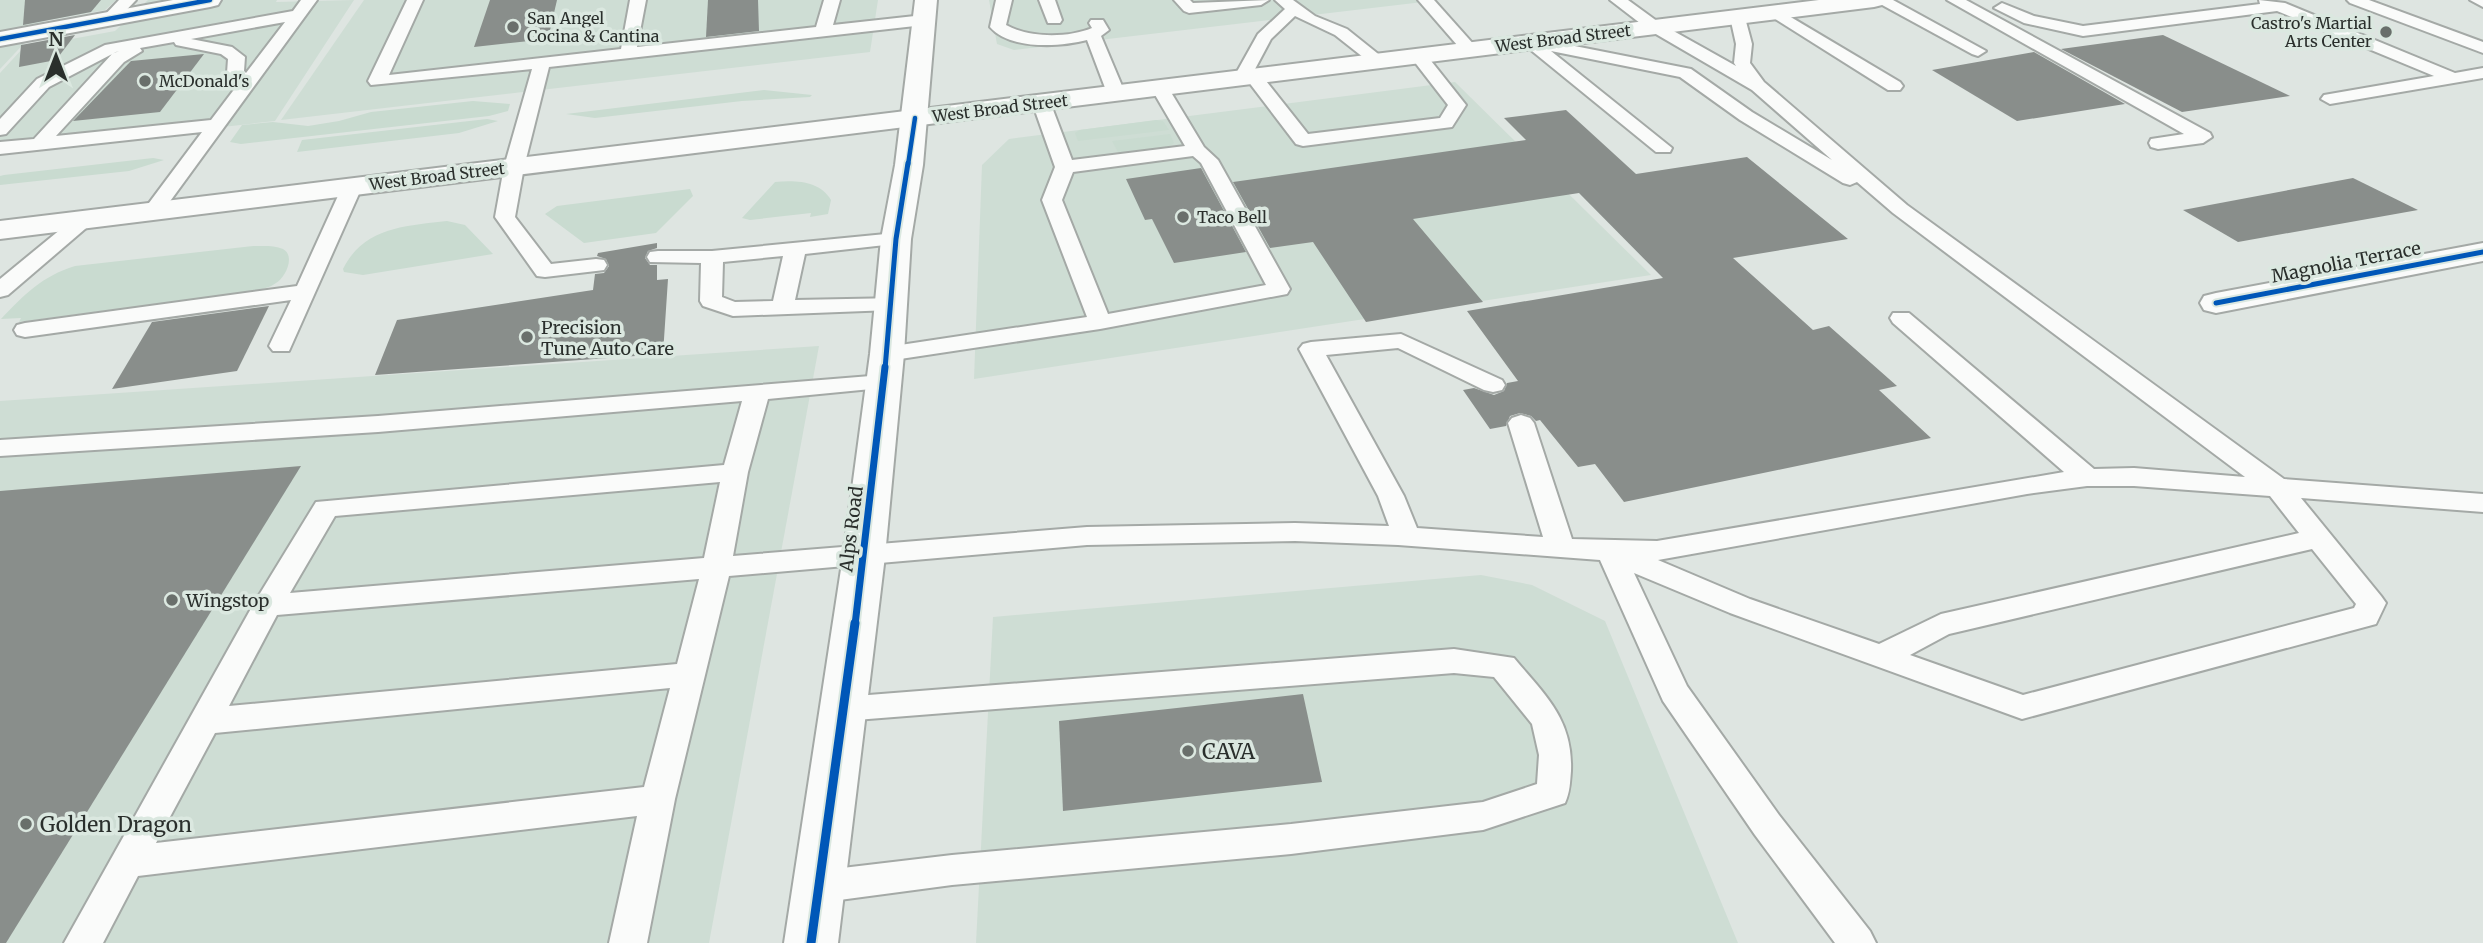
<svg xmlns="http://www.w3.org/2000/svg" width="2483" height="943" font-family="Merriweather,serif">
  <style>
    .built { fill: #ceddd4 }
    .green { fill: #c9dbd0 }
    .building { fill: #898e8b }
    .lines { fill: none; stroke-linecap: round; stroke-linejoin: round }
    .service-casing { stroke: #a4a9a6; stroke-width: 4 }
    .minor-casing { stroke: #a4a9a6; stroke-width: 4 }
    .secondary-casing { stroke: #a4a9a6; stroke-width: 4 }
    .primary-casing { stroke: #a4a9a6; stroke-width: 4 }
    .service { fill: #fafbfa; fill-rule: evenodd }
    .minor { fill: #fafbfa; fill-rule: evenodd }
    .secondary { fill: #fafbfa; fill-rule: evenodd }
    .primary { fill: #fafbfa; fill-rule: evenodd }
    .cycleway-far3-casing { stroke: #dbe8e0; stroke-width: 7 }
    .cycleway-far2-casing { stroke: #dbe8e0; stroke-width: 9 }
    .cycleway-far1-casing { stroke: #dbe8e0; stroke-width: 11 }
    .cycleway-casing { stroke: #dbe8e0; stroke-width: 13 }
    .cycleway-far3 { stroke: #0057b8; stroke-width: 4.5 }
    .cycleway-far2 { stroke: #0057b8; stroke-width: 5 }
    .cycleway-far1 { stroke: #0057b8; stroke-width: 7 }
    .cycleway { stroke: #0057b8; stroke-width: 9 }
    .poi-dot { fill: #696f6b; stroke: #dbe8e0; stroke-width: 2.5 }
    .labels { text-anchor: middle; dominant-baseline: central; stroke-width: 7; stroke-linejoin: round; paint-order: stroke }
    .far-poi-label { font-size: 16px; fill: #2a2f2c; stroke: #dbe8e0; text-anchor: start }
    .far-street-label { font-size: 16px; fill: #2a2f2c; stroke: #dbe8e0 }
    .street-label { font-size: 18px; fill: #2a2f2c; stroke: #dbe8e0 }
    .poi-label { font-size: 18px; fill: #2a2f2c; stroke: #dbe8e0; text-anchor: start }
    .near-poi-label { font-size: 21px; fill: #2a2f2c; stroke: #dbe8e0; text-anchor: start }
  </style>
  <rect width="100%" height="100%" fill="#dee5e1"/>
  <!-- built -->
  <g class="built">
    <polygon points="0,0 116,0 105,10 45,21 0,69"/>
    <polygon points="148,0 277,0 276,2 354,0 275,121 0,152 0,73 23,48 115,31"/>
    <polygon points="364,0 878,0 870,52 281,120"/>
    <polygon points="989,0 1440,0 1014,50 997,44"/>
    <polygon points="1455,82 1651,275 974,379 982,165 1009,139"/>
    <polygon points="819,346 709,943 0,943 0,401"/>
    <polygon points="1481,575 1532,585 1605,621 1738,943 976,943 993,617"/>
  </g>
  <!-- green -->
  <g class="green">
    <polygon points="764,90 812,95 810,97 742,101 595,118 566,114"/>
    <polygon points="473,101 510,104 508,111 489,116 241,144 230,142 242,125 273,122 308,126 339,121 371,112"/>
    <polygon points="487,119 498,121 459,133 297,152 302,140"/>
    <polygon points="1156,120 1163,121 1169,130 1078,141 1075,133 1080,130"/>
    <polygon points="1170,134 1174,143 1168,147 1119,154 1112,141"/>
    <polygon points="153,158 164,160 129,171 0,185 0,176 4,175"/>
    <path d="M 775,182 C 796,180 820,181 831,200 L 828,214 L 810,217 L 811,213 L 750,220 L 742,218 Z"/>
    <polygon points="690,189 693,196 656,233 584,243 545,214 557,206"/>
    <path d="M 447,221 L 465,225 L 493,254 L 363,275 L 344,272 L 343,269 C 364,227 405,226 447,221 Z"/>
    <path d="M 253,246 C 263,246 274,245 283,249 C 296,256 285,278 276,283 C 271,287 265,288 259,290 L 19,322 L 21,318 L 1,319 C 24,295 42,276 75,266 Z"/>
  </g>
  <!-- building -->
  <g class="building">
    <polygon points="25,0 101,0 91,12 23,25"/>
    <polygon points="490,0 557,0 548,39 474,47"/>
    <polygon points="708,0 758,0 759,31 706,37"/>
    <polygon points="75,35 56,60 19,67 21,45"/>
    <polygon points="2163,35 2290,96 2182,112 2061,49"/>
    <polygon points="2034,52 2125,104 2017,121 1932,70"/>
    <polygon points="204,54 160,112 73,121 131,61"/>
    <polygon points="1566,110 1636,174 1747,157 1848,239 1733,258 1813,330 1829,326 1897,386 1879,390 1931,438 1624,502 1595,464 1578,467 1540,420 1536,421 1531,416 1520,413 1510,416 1506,426 1490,429 1463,390 1474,388 1494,395 1504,391 1507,383 1518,381 1467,311 1663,278 1579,193 1413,219 1483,302 1366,322 1313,242 1270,248 1233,182 1526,140 1504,118"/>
    <polygon points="1201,168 1246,252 1174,263 1152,219 1145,220 1126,179"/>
    <polygon points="2353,178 2418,210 2238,242 2183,210"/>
    <polygon points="657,243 657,248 648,251 645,258 650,265 657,265 657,280 668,279 663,354 375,375 397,320 593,290 595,274 604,273 609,266 606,259 597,256 598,253"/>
    <polygon points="269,306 237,371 112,389 152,322"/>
    <polygon points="301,466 6,943 0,943 0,491"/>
    <polygon points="1303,694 1322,782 1063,811 1059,721"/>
  </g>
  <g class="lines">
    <defs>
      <g id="service">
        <polygon points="119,0 136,0 115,22 103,22 101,19"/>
        <path d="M 301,0 L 317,0 L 160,215 L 146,215 L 143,211 L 202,132 L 0,154 L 0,142 L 34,139 L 112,54 L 119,51 L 116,52 L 49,87 L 6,134 L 0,135 L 0,119 L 37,79 L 105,45 L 293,11 ZM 285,22 L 246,73 L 244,71 L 245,57 L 232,47 L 191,39 ZM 174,42 L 176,45 L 221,54 L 228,59 L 227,73 L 239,83 L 211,120 L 56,136 L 124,62 L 142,51 L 140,48 Z"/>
        <polygon points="407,0 423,0 389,75 621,49 630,0 646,0 637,47 816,27 824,0 840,0 833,25 924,15 932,20 924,25 549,67 524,167 515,217 551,264 596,259 604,260 607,265 604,270 596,271 545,277 537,276 495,217 504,167 532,69 371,85 368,81"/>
        <path d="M 996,0 L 1012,0 L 1006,25 C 1029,38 1068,38 1092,28 L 1089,23 L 1091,20 L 1103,20 L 1109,30 L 1101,36 L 1125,93 L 1122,97 L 1110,97 L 1107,93 L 1087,40 C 1060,47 1010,50 990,27 Z"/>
        <polygon points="1039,0 1055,0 1062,20 1060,23 1048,23"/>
        <polygon points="1174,0 1190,0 1193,3 1269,0 1261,5 1189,13 1184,11"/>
        <polygon points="1275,0 1293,0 1315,16 1347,29 1387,61 1385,65 1373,65 1335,35 1295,16 1271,39 1254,71 1259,72 1308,134 1440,118 1448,105 1410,56 1418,51 1424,52 1466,105 1452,127 1303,146 1296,144 1248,81 1237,81 1234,77 1258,34 1285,9"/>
        <polygon points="1418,0 1434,0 1476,47 1478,50 1476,53 1464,53"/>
        <path d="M 1610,0 L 1628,0 L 1661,24 L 1736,66 L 1734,63 L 1736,44 L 1730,17 L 1732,14 L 1744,14 L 1752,44 L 1750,63 L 1764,82 L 1907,205 L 2284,479 L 2483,494 L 2483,512 L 2301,498 L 2381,596 L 2386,603 L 2376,624 L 2022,719 L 1730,613 L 1634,573 L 1687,686 L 1779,815 L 1870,931 L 1876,943 L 1835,943 L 1755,835 L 1663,701 L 1600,560 L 1398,545 L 1295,541 L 1087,545 L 729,576 L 675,799 L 647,943 L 609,943 L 637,816 L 138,876 L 103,943 L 64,943 L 253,605 L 316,502 L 724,465 L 742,401 L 378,432 L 0,456 L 0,440 L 378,416 L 883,375 L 892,377 L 895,382 L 892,387 L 768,399 L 748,472 L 733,556 L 1087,527 L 1295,523 L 1389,526 L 1378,496 L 1299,349 L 1303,344 L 1311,342 L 1401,334 L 1502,380 L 1505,385 L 1502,390 L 1493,392 L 1484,390 L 1398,348 L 1326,355 L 1404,496 L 1417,528 L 1543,537 L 1508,423 L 1512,418 L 1521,415 L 1530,418 L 1534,423 L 1572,539 L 1657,541 L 2064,472 L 1893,323 L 1890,318 L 1893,313 L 1909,313 L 2094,469 L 2134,468 L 2245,477 L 1893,213 L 1857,182 L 1850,185 L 1843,183 L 1740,120 L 1680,77 L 1551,51 L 1672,148 L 1670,152 L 1656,152 L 1521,42 L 1529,37 L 1691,69 L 1752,112 L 1832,160 L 1752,90 L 1649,30 ZM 720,482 L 704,558 L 290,593 L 335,516 ZM 2087,486 L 2134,486 L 2270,496 L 2299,533 L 1941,614 L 1879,644 L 1750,599 L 1658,560 L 2027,494 ZM 2312,549 L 2356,604 L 2354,608 L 2023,695 L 1910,655 L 1949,634 ZM 699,579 L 677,664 L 229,706 L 277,615 ZM 670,688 L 644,787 L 156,843 L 215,733 Z"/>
        <polygon points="1873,0 1893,0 1986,51 1978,56 1972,54"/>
        <polygon points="1947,0 1966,0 2210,133 2212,137 2203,143 2158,149 2151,147 2149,143 2151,139 2184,134"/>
        <polygon points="2259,0 2285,3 2455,73 2483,68 2483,78 2330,104 2321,99 2324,95 2434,76 2277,11 2083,36 2024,23 1994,8 2002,3 2034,16 2083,26 2260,4"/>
        <polygon points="2347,0 2369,0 2483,42 2483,53 2350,3"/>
        <polygon points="2470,0 2483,0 2483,7"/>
        <polygon points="1774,7 1900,82 1903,86 1900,90 1888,90 1769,15 1766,12"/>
        <path d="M 1160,83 L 1166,84 L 1204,147 L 1218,160 L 1290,289 L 1287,294 L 1100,329 L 887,361 L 879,359 L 875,354 L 879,349 L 887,347 L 1087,317 L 1042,200 L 1055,167 L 1032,102 L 1041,97 L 1050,102 L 1072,160 L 1185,146 L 1151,88 ZM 1193,156 L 1201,163 L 1266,285 L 1108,314 L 1062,200 L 1073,172 Z"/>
        <polygon points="352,181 362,187 289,351 273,351 269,346 291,300 25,337 17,335 14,330 17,325 25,323 297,286 342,187"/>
        <polygon points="85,213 92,215 95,219 92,223 8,295 0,297 0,279 78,215"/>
        <path d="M 896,233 L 903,235 L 906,239 L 903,243 L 805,254 L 795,300 L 899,298 L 902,303 L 899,308 L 891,310 L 733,316 L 703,306 L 700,301 L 701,263 L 650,262 L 647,257 L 650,252 L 658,251 L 712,251 ZM 783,256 L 773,301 L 735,302 L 722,297 L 723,262 Z"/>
        <path d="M 1454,649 L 1514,658 C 1545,695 1573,719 1571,771 C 1570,783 1570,792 1565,803 L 1483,830 L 1291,854 L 952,885 L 817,903 L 804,898 L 799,887 L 804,876 L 817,871 L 952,855 L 1291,824 L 1483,802 L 1537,784 L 1539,755 L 1532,724 L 1494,677 L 1454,673 L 843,721 L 832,718 L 827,709 L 832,700 L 843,697 Z"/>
      </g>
      <g id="minor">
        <polygon points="173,0 221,0 218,5 210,7 0,46 0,32"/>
        <polygon points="2483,243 2483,261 2216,313 2204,310 2200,303 2204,296 2216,293"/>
      </g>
      <polygon id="secondary" points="915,0 937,0 923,165 911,239 904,354 885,556 838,943 784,943 843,556 870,354 881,239 895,165"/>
      <polygon id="primary" points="1819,0 1885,0 1882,5 1874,7 0,239 0,221"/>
    </defs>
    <!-- service casing -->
    <use href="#service" class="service-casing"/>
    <!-- minor casing -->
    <use href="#minor" class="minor-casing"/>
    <!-- secondary casing -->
    <use href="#secondary" class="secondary-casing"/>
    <!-- primary casing -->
    <use href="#primary" class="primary-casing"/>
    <!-- service -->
    <use href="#service" class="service"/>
    <!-- minor -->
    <use href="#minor" class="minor"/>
    <!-- secondary -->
    <use href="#secondary" class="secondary"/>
    <!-- primary -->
    <use href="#primary" class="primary"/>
    <defs>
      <g id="cycleway-far3">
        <polyline points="0,39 210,0"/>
        <polyline points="908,165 915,118"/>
      </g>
      <g id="cycleway-far2">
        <polyline points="2216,303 2483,252"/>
        <polyline points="885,369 896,239 908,163"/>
      </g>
      <polyline id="cycleway-far1" points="855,625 885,367"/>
      <polyline id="cycleway" points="811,943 855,623"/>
    </defs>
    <!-- cycleway-far3 casing -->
    <use href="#cycleway-far3" class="cycleway-far3-casing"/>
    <!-- cycleway-far2 casing -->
    <use href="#cycleway-far2" class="cycleway-far2-casing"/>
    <!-- cycleway-far1 casing -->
    <use href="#cycleway-far1" class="cycleway-far1-casing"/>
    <!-- cycleway casing -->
    <use href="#cycleway" class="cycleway-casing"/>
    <!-- cycleway-far3 -->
    <use href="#cycleway-far3" class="cycleway-far3"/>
    <!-- cycleway-far2 -->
    <use href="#cycleway-far2" class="cycleway-far2"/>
    <!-- cycleway-far1 -->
    <use href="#cycleway-far1" class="cycleway-far1"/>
    <!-- cycleway -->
    <use href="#cycleway" class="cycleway"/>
  </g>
  <!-- markers -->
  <g class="poi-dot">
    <circle cx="513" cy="27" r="7"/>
    <circle cx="2386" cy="32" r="7"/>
    <circle cx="145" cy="81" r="7"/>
    <circle cx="1183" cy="217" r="7"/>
    <circle cx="527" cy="337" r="7"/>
    <circle cx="172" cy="600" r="7"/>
    <circle cx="1188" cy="751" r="7"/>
    <circle cx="26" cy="824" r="7"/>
  </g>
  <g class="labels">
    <!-- far-poi labels -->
    <g class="far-poi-label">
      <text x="527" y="18">San Angel<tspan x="527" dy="18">Cocina &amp; Cantina</tspan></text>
      <text x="2372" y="23" text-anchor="end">Castro's Martial<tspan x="2372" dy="18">Arts Center</tspan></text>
      <text x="159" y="81">McDonald's</text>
      <text x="1197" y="217">Taco Bell</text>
    </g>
    <!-- far-street labels -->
    <g class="far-street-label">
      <text transform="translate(1563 38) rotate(-7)">West Broad Street</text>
      <text transform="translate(1000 108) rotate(-7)">West Broad Street</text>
      <text transform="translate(437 176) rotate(-7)">West Broad Street</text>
    </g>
    <!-- street labels -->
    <g class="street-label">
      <text transform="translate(2346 262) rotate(-11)">Magnolia Terrace</text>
      <text transform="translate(851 529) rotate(-83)">Alps Road</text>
    </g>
    <!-- poi labels -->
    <g class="poi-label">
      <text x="541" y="327">Precision<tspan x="541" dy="21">Tune Auto Care</tspan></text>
      <text x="186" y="600">Wingstop</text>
    </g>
    <!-- near-poi labels -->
    <g class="near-poi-label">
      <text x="1202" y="751">CAVA</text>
      <text x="40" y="824">Golden Dragon</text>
    </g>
  </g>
  <!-- north arrow -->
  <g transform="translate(56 56)" stroke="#dbe8e0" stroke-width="5" paint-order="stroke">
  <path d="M0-5L12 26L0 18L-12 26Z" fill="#2a2f2c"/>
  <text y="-10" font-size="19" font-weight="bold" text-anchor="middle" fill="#2a2f2c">N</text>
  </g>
</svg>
